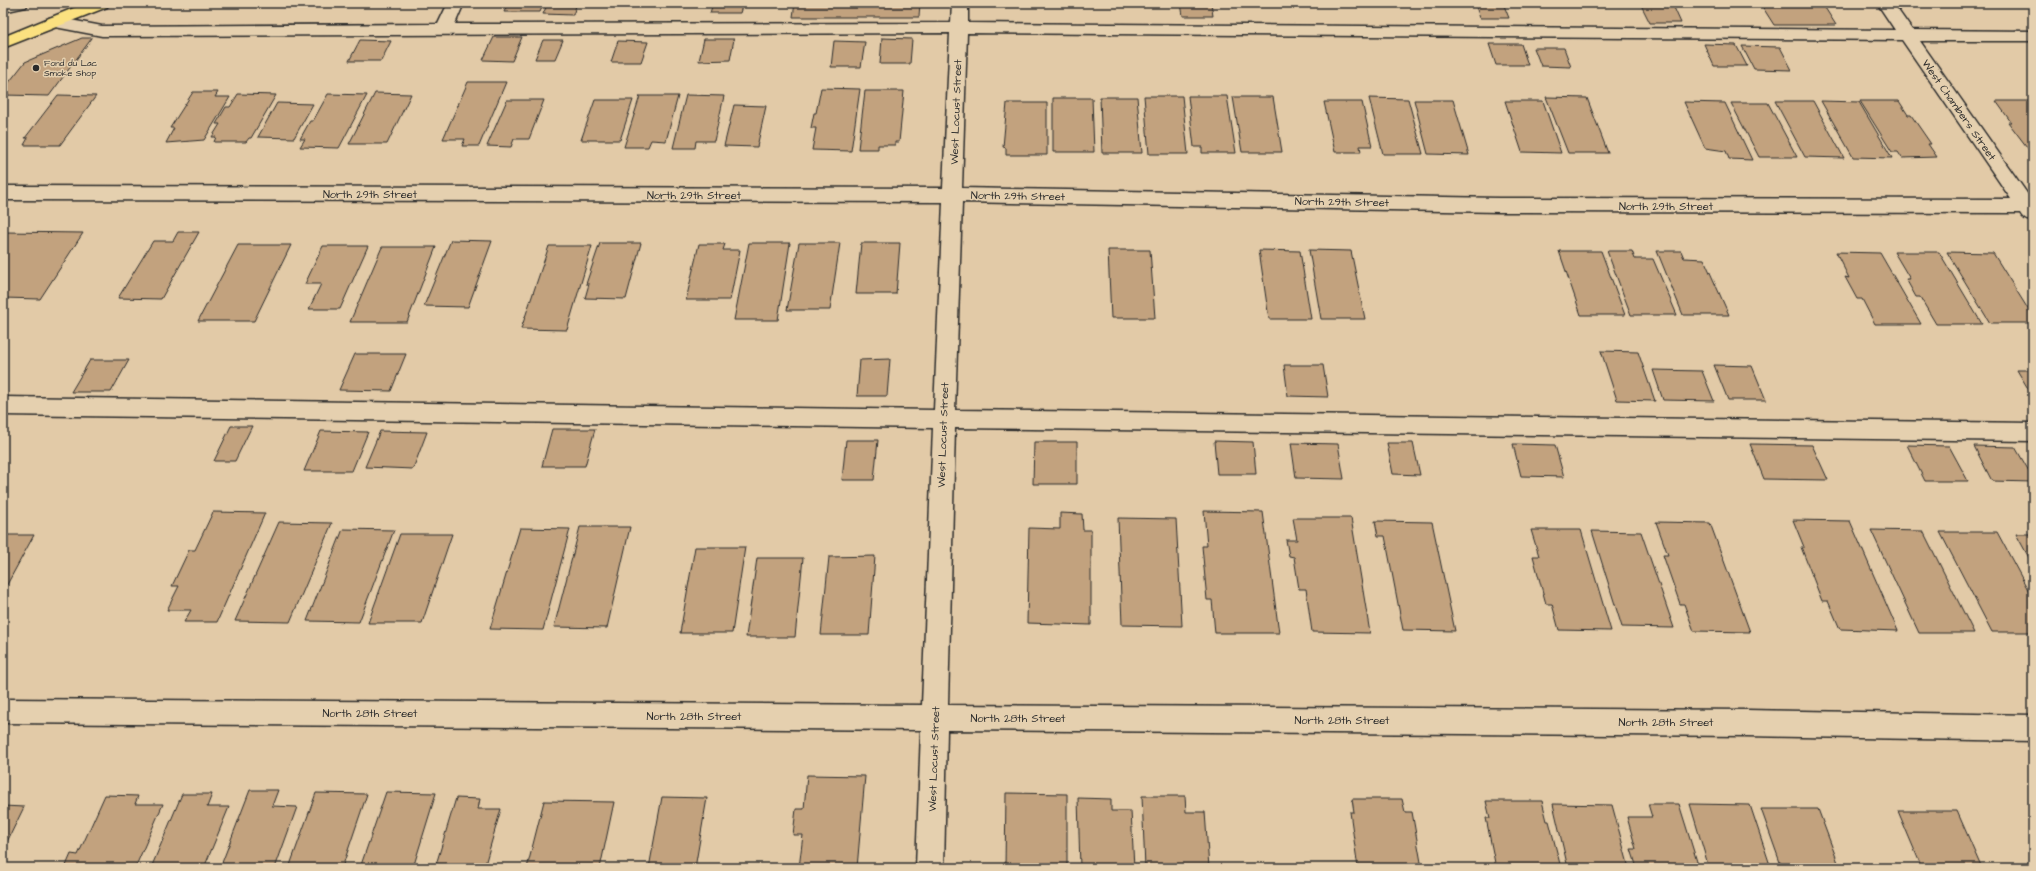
<svg xmlns="http://www.w3.org/2000/svg" width="2036" height="871" font-family="'Architects Daughter',sans-serif">
  <style>
    .building { fill: #c2a27e; stroke: #2b2b2b }
    .lines { fill: none; stroke-linecap: round; stroke-linejoin: round }
    .minor-casing { stroke: #2b2b2b; stroke-width: 3 }
    .major-casing { stroke: #2b2b2b; stroke-width: 3 }
    .minor { fill: #e5d0af; fill-rule: evenodd }
    .major { fill: #fbe180; fill-rule: evenodd }
    .poi-dot { fill: #2b2b2b; stroke: #e5d0af; stroke-width: 1.5 }
    .labels { text-anchor: middle; dominant-baseline: central; stroke-width: 3; stroke-linejoin: round; paint-order: stroke }
    .far-poi-label { font-size: 9px; fill: #2b2b2b; stroke: #e5d0af; text-anchor: start }
    .street-label { font-size: 11px; fill: #2b2b2b; stroke: #e5d0af }
  </style>
  <rect width="100%" height="100%" fill="#e2caa7"/>
  <filter id="ink" filterUnits="userSpaceOnUse"><feTurbulence type="fractalNoise" baseFrequency=".025" numOctaves="2"/><feDisplacementMap in="SourceGraphic" scale="8" xChannelSelector="R" yChannelSelector="G"/><feConvolveMatrix kernelMatrix="1 2 1 2 8 2 1 2 1" color-interpolation-filters="sRGB"/></filter>
  <g filter="url(#ink)">
    <!-- building -->
    <g class="building">
      <polygon points="508,3 544,3 540,12 504,12"/>
      <polygon points="548,3 577,3 573,15 543,14"/>
      <polygon points="713,3 743,3 740,13 710,13"/>
      <polygon points="795,3 920,3 919,17 793,17"/>
      <polygon points="1181,3 1211,3 1213,16 1183,16"/>
      <polygon points="1472,3 1503,3 1509,18 1480,18 1475,4"/>
      <polygon points="1640,3 1672,3 1681,23 1650,23"/>
      <polygon points="1760,3 1822,3 1836,25 1774,25"/>
      <polygon points="494,37 522,37 512,61 483,60"/>
      <polygon points="82,38 92,38 49,96 3,95 3,90 25,62"/>
      <polygon points="882,38 912,39 910,64 880,64"/>
      <polygon points="704,39 734,39 730,60 699,61"/>
      <polygon points="360,40 391,41 381,61 349,61"/>
      <polygon points="543,40 563,40 555,59 535,59"/>
      <polygon points="618,41 648,42 641,62 611,62"/>
      <polygon points="834,41 865,42 861,67 831,67"/>
      <polygon points="1489,44 1521,44 1528,65 1496,65"/>
      <polygon points="1704,44 1736,45 1747,66 1714,66"/>
      <polygon points="1742,46 1780,47 1792,70 1754,69"/>
      <polygon points="1534,48 1564,48 1571,67 1541,66"/>
      <polygon points="468,82 506,82 479,146 462,146 465,139 443,139"/>
      <polygon points="821,88 860,89 851,151 812,150 816,128 811,128 814,113 816,113"/>
      <polygon points="865,91 904,91 899,142 895,142 895,145 878,145 878,149 858,149"/>
      <polygon points="193,92 218,92 215,97 230,97 204,140 166,143 174,128 170,128"/>
      <polygon points="375,93 411,94 387,144 349,144"/>
      <polygon points="238,94 276,95 251,138 249,138 246,142 214,142 216,137 212,137 220,124 216,124 226,107 230,107"/>
      <polygon points="328,94 367,95 339,148 300,147 305,139 300,139 310,121 313,121"/>
      <polygon points="58,95 96,96 60,145 24,145 28,138 25,138"/>
      <polygon points="686,95 724,96 714,141 696,141 695,148 673,148"/>
      <polygon points="640,96 678,96 666,141 651,140 648,147 624,147"/>
      <polygon points="1144,96 1182,96 1188,154 1149,154"/>
      <polygon points="1188,96 1227,96 1236,153 1202,153 1202,147 1194,147"/>
      <polygon points="1100,97 1137,97 1142,153 1102,153"/>
      <polygon points="1233,97 1273,97 1282,152 1242,152"/>
      <polygon points="1546,97 1587,98 1608,153 1568,153"/>
      <polygon points="1053,98 1092,98 1094,152 1053,152"/>
      <polygon points="1369,98 1408,99 1423,154 1383,154"/>
      <polygon points="507,100 544,100 529,139 514,139 511,147 487,146"/>
      <polygon points="595,100 633,100 620,140 581,140"/>
      <polygon points="1414,100 1453,100 1469,155 1428,154"/>
      <polygon points="1505,101 1543,101 1561,153 1522,152"/>
      <polygon points="1775,101 1813,101 1844,158 1805,157"/>
      <polygon points="1821,101 1859,102 1892,158 1853,157"/>
      <polygon points="1860,101 1899,101 1908,115 1911,115 1931,144 1928,144 1937,157 1902,158 1898,152 1892,152"/>
      <polygon points="1996,101 2033,101 2033,155 2008,122 2011,122"/>
      <polygon points="1324,102 1362,102 1372,146 1360,146 1361,152 1335,152"/>
      <polygon points="1684,102 1725,103 1752,160 1729,159 1726,151 1705,148"/>
      <polygon points="277,103 313,104 294,138 258,137"/>
      <polygon points="1007,103 1047,103 1047,155 1006,155 1006,148 1003,147"/>
      <polygon points="1731,103 1768,103 1797,157 1759,157"/>
      <polygon points="734,105 766,106 757,147 724,146"/>
      <polygon points="3,232 83,233 40,299 3,298"/>
      <polygon points="178,232 199,232 161,299 118,298 153,241 173,241"/>
      <polygon points="451,240 492,241 468,307 424,306"/>
      <polygon points="600,243 641,243 626,299 585,298 589,284 586,284"/>
      <polygon points="749,243 790,243 778,320 734,320"/>
      <polygon points="799,243 840,243 830,310 787,310"/>
      <polygon points="861,243 900,243 896,294 856,294"/>
      <polygon points="699,244 725,244 723,250 740,250 730,300 686,300"/>
      <polygon points="238,245 291,245 254,321 198,321"/>
      <polygon points="323,246 368,246 340,309 309,309 321,284 305,284"/>
      <polygon points="549,246 592,246 567,330 521,329"/>
      <polygon points="382,247 436,247 407,322 350,322"/>
      <polygon points="1108,250 1150,250 1155,318 1111,318"/>
      <polygon points="1259,250 1300,251 1311,319 1269,319"/>
      <polygon points="1309,250 1351,251 1365,319 1321,319"/>
      <polygon points="1559,251 1601,251 1625,315 1581,315"/>
      <polygon points="1607,251 1632,251 1635,259 1653,259 1677,315 1631,315"/>
      <polygon points="1657,251 1681,251 1684,258 1704,259 1729,315 1683,315"/>
      <polygon points="1836,252 1880,253 1921,324 1875,324 1862,299 1857,299 1845,277 1849,278"/>
      <polygon points="1894,252 1939,252 1982,324 1936,324 1920,297 1916,297 1906,279 1910,279"/>
      <polygon points="1947,252 1993,253 2033,317 2033,323 1990,323"/>
      <polygon points="1601,351 1638,352 1655,401 1617,400"/>
      <polygon points="355,354 406,354 391,391 339,390"/>
      <polygon points="890,359 887,396 857,396 860,360"/>
      <polygon points="90,360 129,360 111,392 71,392"/>
      <polygon points="1284,365 1323,365 1328,397 1288,396"/>
      <polygon points="1714,365 1752,366 1766,400 1728,400"/>
      <polygon points="1653,370 1702,371 1714,401 1663,400"/>
      <polygon points="2017,370 2033,370 2033,397"/>
      <polygon points="231,426 252,426 235,461 214,461"/>
      <polygon points="552,429 595,429 585,466 542,466"/>
      <polygon points="321,431 368,432 352,471 304,471"/>
      <polygon points="380,431 427,432 413,469 365,467"/>
      <polygon points="846,440 878,440 874,480 842,480"/>
      <polygon points="1214,441 1253,442 1256,474 1217,474"/>
      <polygon points="1034,442 1077,442 1077,484 1033,484"/>
      <polygon points="1291,443 1338,444 1344,479 1296,478"/>
      <polygon points="1387,443 1413,443 1420,475 1393,474"/>
      <polygon points="1513,444 1555,445 1564,477 1521,476"/>
      <polygon points="1750,444 1812,445 1828,480 1764,479"/>
      <polygon points="1907,445 1949,446 1968,481 1925,481"/>
      <polygon points="1974,446 2015,447 2033,478 2033,482 1992,481"/>
      <polygon points="1204,511 1263,512 1279,633 1215,633 1212,600 1207,600 1202,546 1207,546"/>
      <polygon points="213,512 265,513 217,622 184,622 191,610 167,610 179,586 172,586 189,550 195,550"/>
      <polygon points="1060,513 1082,514 1083,530 1091,530 1091,625 1027,623 1029,528 1060,529"/>
      <polygon points="1118,518 1176,519 1182,626 1122,625"/>
      <polygon points="1293,518 1351,518 1370,633 1312,632 1306,589 1299,589 1294,557 1289,556 1286,540 1297,540"/>
      <polygon points="1793,520 1850,521 1898,631 1840,629 1828,601 1822,601 1801,547 1804,547"/>
      <polygon points="1375,521 1432,522 1455,631 1403,630 1385,536 1378,536"/>
      <polygon points="279,522 332,523 290,622 235,621"/>
      <polygon points="1656,522 1710,523 1750,632 1694,631 1684,604 1680,604 1663,555 1668,555"/>
      <polygon points="580,527 630,527 607,628 554,627"/>
      <polygon points="520,528 570,529 543,630 490,629"/>
      <polygon points="343,529 394,530 359,622 307,621"/>
      <polygon points="1531,530 1581,530 1611,631 1559,630 1552,604 1546,604 1533,556 1539,556"/>
      <polygon points="1871,530 1923,531 1974,633 1919,633"/>
      <polygon points="1592,531 1641,532 1674,628 1622,627"/>
      <polygon points="1940,532 1997,532 2033,599 2033,632 1992,632"/>
      <polygon points="400,534 452,534 422,623 368,623"/>
      <polygon points="2016,534 2033,534 2033,565"/>
      <polygon points="3,535 34,535 3,592"/>
      <polygon points="695,547 745,547 732,633 680,633"/>
      <polygon points="875,556 869,635 821,635 829,557"/>
      <polygon points="757,558 803,558 795,637 746,637"/>
      <polygon points="807,775 865,776 857,868 799,868 803,835 793,835 796,809 804,809"/>
      <polygon points="250,790 278,790 272,806 297,807 275,868 220,868"/>
      <polygon points="386,792 436,793 413,868 360,868"/>
      <polygon points="316,793 367,794 342,868 289,868"/>
      <polygon points="1006,793 1067,794 1067,868 1005,868"/>
      <polygon points="182,794 212,794 207,807 229,807 204,868 151,868"/>
      <polygon points="105,795 138,796 135,804 163,804 135,868 65,868 71,854 78,855"/>
      <polygon points="1142,796 1185,796 1186,812 1205,812 1209,868 1145,868"/>
      <polygon points="662,797 707,798 695,868 649,868"/>
      <polygon points="456,798 480,799 478,809 501,809 484,868 435,868"/>
      <polygon points="1078,798 1111,799 1111,811 1131,811 1134,868 1080,868"/>
      <polygon points="1352,799 1402,799 1405,812 1412,812 1422,868 1358,868 1350,812 1354,812"/>
      <polygon points="544,801 614,802 600,868 527,868"/>
      <polygon points="1486,801 1542,801 1547,821 1549,821 1561,868 1496,868 1486,818 1490,818"/>
      <polygon points="1553,804 1612,805 1629,868 1568,868"/>
      <polygon points="1648,804 1679,804 1699,868 1637,868 1631,849 1636,849 1627,817 1652,817"/>
      <polygon points="1690,804 1750,805 1771,868 1709,868"/>
      <polygon points="3,806 24,807 3,850"/>
      <polygon points="1761,809 1818,809 1840,868 1782,868"/>
      <polygon points="1898,811 1957,811 1982,868 1922,868"/>
    </g>
    <g class="lines">
      <defs>
        <g id="minor">
          <polygon points="3,3 28,3 26,7 3,12"/>
          <path d="M 448,3 L 464,3 L 455,24 L 951,23 L 952,3 L 968,3 L 968,23 L 1895,30 L 1877,3 L 1893,3 L 1912,30 L 2033,31 L 2033,41 L 1920,41 L 2031,199 L 2033,199 L 2033,220 C 2027,222 2023,218 2020,213 L 1499,212 L 962,202 L 955,410 L 2033,423 L 2033,441 L 955,428 L 948,705 L 1747,710 L 2033,715 L 2033,741 L 1747,736 L 947,730 L 944,868 L 916,868 L 921,730 L 3,723 L 3,699 L 922,705 L 933,428 L 3,415 L 3,397 L 934,410 L 943,202 L 3,200 L 3,186 L 943,188 L 950,33 L 102,36 L 55,27 L 49,26 L 47,22 L 49,18 L 55,17 L 102,26 L 438,24 ZM 967,33 L 1902,40 L 2011,199 L 1499,198 L 962,188 Z"/>
        </g>
        <polygon id="major" points="86,3 109,3 107,7 3,48 3,37"/>
      </defs>
      <!-- minor casing -->
      <use href="#minor" class="minor-casing"/>
      <!-- major casing -->
      <use href="#major" class="major-casing"/>
      <!-- minor -->
      <use href="#minor" class="minor"/>
      <!-- major -->
      <use href="#major" class="major"/>
    </g>
  </g>
  <!-- markers -->
  <circle class="poi-dot" cx="36" cy="68" r="4"/>
  <g class="labels">
    <!-- far-poi labels -->
    <g class="far-poi-label">
      <text x="44" y="63">Fond du Lac<tspan x="44" dy="10">Smoke Shop</tspan></text>
    </g>
    <!-- street labels -->
    <g class="street-label">
      <text transform="translate(1959 110) rotate(55)">West Chambers Street</text>
      <text transform="translate(956 112) rotate(-88)">West Locust Street</text>
      <text x="370" y="194">North 29th Street</text>
      <text x="694" y="195">North 29th Street</text>
      <text transform="translate(1018 196) rotate(1)">North 29th Street</text>
      <text transform="translate(1342 202) rotate(1)">North 29th Street</text>
      <text x="1666" y="206">North 29th Street</text>
      <text transform="translate(943 435) rotate(-88)">West Locust Street</text>
      <text x="370" y="713">North 28th Street</text>
      <text x="694" y="716">North 28th Street</text>
      <text x="1018" y="718">North 28th Street</text>
      <text x="1342" y="720">North 28th Street</text>
      <text x="1666" y="722">North 28th Street</text>
      <text transform="translate(934 759) rotate(-88)">West Locust Street</text>
    </g>
  </g>
  <!-- margin -->
  <rect width="2036" height="871" fill="none" stroke="#e5d0af" stroke-width="16"/>
  <rect x="8" y="8" width="2020" height="855" fill="none" stroke="#2b2b2b" stroke-width="1.5" filter="url(#ink)"/>
</svg>
